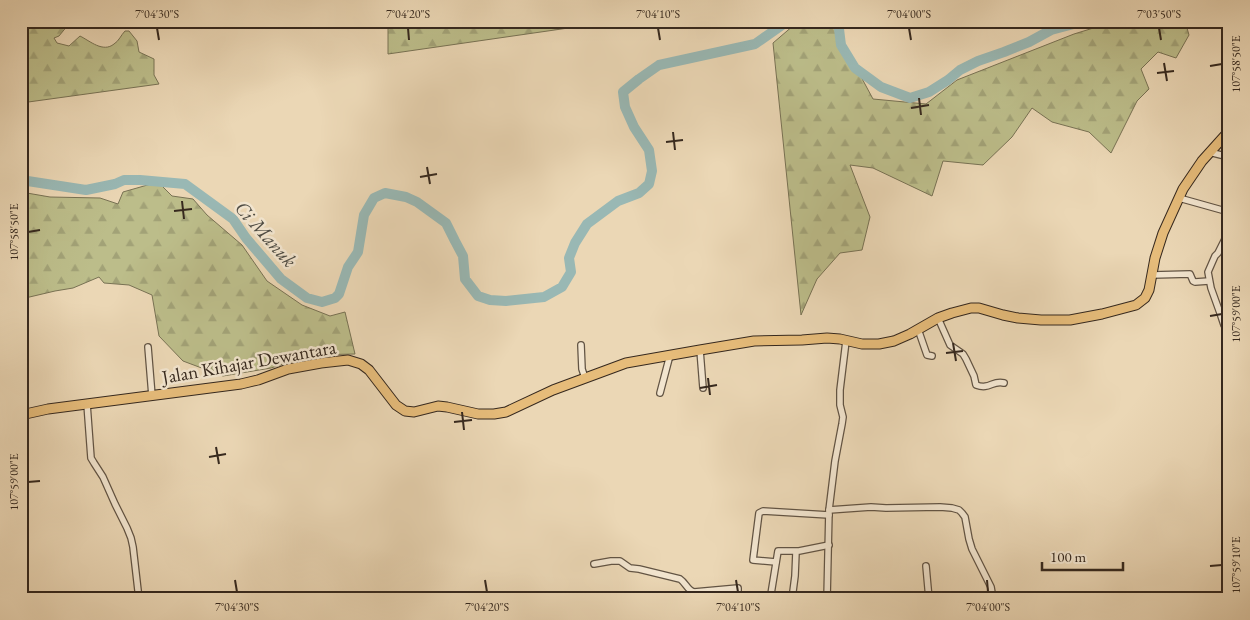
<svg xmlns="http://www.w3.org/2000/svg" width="1250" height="620" font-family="'EB Garamond',serif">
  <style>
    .forest { fill: url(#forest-firs); stroke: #787254 }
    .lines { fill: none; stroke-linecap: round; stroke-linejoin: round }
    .river { stroke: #99b8b4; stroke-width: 10 }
    .street-casing { stroke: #625444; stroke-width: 8 }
    .primary-casing { stroke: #35281e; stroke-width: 11 }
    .street { stroke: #f2e5cf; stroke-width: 5.5 }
    .primary { stroke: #e6bc7a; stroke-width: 9 }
    .ticks { fill: none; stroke: #35281e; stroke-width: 2 }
    .labels { text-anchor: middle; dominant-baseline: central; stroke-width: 5; stroke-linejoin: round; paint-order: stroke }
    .street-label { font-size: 19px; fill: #35281e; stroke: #f2e5cf }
    .water-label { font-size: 20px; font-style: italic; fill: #4e4c44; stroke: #f2e5cf }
    .neatline { fill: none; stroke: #35281e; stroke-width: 2 }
    .ticks-label { font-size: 12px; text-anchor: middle; fill: #35281e }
  </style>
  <defs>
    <pattern id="forest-firs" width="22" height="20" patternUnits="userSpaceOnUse" patternTransform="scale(1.25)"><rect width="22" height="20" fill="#bcbd8a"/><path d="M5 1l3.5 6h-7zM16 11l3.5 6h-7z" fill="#a2a277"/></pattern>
  </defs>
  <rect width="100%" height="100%" fill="#ebd7b5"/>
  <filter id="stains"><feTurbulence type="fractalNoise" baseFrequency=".004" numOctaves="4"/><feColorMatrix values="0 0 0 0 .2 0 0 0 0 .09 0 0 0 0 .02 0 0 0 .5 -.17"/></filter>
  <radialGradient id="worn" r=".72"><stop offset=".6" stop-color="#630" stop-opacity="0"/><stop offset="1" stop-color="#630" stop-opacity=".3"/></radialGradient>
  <!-- forest -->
  <g class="forest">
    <path d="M 21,21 L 67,21 L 68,25 L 59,36 L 54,38 L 57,43 L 69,46 L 80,36 C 90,41 103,53 114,44 C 119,41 121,35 125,31 L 129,31 L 137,41 L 139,52 L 154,59 L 154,75 L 159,84 L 21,103 Z"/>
    <polygon points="388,21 617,21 388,54"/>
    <polygon points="795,21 831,21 873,99 926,104 957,80 1074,34 1116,21 1185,21 1189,35 1176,58 1158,52 1141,69 1149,89 1137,101 1111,153 1089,132 1052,122 1032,108 1012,137 983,165 943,161 932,196 873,168 850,165 870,217 862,250 840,253 817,279 801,315 773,43 794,25"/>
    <polygon points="158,182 172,196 193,199 207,215 242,245 267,281 302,305 330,316 345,312 355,354 311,355 271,368 223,376 183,361 159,336 152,295 129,285 104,283 99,277 73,288 55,291 21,299 21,192 50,197 100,198 118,204 123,192"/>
  </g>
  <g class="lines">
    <!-- river -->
    <g class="river">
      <polyline points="838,21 841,45 855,68 881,87 910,98 929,92 948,80 960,70 978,61 1004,52 1029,42 1051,30 1085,21"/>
      <polyline points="21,180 86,190 115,184 124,180 140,180 185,184 233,219 246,238 281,279 307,298 322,302 335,298 339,294 348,267 358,252 364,215 374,198 385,193 406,197 417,202 446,223 455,241 463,256 465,279 478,296 490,300 506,301 544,297 562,287 571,272 569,258 575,243 587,224 618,201 639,193 649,184 652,171 649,150 634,127 625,107 623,92 639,79 659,65 755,44 785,23 785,21"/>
    </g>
    <defs>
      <g id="street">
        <polyline points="1209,152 1229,157"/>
        <polyline points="1179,198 1229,212"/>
        <polyline points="1229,227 1226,237 1218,253 1215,256 1208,272 1211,288 1220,313 1224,325 1229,332"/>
        <polyline points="1152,275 1190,274 1193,281 1195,282 1209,281"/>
        <path d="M 938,318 L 950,345 L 963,354 L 966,359 L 974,376 L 976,385 C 990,390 992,380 1004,383"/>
        <polyline points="918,329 927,355 932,356"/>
        <polyline points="581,345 582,369 585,378"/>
        <polyline points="148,347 152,396"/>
        <polyline points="700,350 703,388"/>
        <polyline points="660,393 670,355"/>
        <polyline points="87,404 91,458 94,463 103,477 115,504 127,528 131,538 133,547 139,599"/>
        <polyline points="829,510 871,507 886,508 940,507 952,508 959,510 962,513 965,517 969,539 972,549 991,587 993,599"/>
        <polyline points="776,562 753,560 759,513 763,511 829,515"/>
        <path d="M 594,564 L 611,561 L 620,561 L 630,568 L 639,569 L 680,579 C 686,583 687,590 694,592 L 738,588 L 738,599"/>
        <polyline points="926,566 929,599"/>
        <polyline points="868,596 868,599"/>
        <polyline points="761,599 765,596 771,595 771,594 778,551 799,551 829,545"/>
        <polyline points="792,599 795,576 796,552"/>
        <polyline points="827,599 829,510 835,461 842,424 843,417 840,405 840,390 846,341"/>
      </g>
      <polyline id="primary" points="21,415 48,409 241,384 258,380 288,369 321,363 348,360 361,364 369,370 396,405 405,411 414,412 438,406 447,407 478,414 494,414 506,412 553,390 626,363 700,350 754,341 802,340 827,338 840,339 862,344 879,344 894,341 910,334 938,318 952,313 971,308 979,308 1003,315 1018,318 1041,320 1070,320 1102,314 1136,305 1145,298 1149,290 1155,258 1163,233 1183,189 1202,161 1229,131"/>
    </defs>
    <!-- street casing -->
    <use href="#street" class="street-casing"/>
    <!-- primary casing -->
    <use href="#primary" class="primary-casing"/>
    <!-- street -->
    <use href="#street" class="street"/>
    <!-- primary -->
    <use href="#primary" class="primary"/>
  </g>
  <!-- ticks -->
  <path class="ticks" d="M 157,28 L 159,40M 408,28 L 409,40M 658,28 L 660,40M 909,28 L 911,40M 1159,28 L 1161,40M 1164,63 L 1167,81M 1210,66 L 1222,64M 1157,73 L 1174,71M 919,98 L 921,115M 911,108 L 929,105M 673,132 L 675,150M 666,142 L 683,140M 427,167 L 430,184M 420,177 L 437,174M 182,201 L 184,219M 174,211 L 192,209M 28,232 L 40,230M 1210,316 L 1222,314M 953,343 L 956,361M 946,353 L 963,351M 708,378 L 710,395M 700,388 L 717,385M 462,412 L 464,430M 454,422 L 472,420M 216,447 L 219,464M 209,457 L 226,454M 28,482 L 40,481M 1210,566 L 1222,565M 235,580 L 237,592M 485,580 L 487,592M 736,580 L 738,592M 987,580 L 988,592"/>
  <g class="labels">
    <!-- street labels -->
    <g class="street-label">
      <text transform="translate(249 362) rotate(-10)">Jalan Kihajar Dewantara</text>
    </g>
    <!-- water labels -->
    <g class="water-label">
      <text transform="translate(266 234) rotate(48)">Ci Manuk</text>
    </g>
  </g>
  <!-- margin -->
  <rect width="1250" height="620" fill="none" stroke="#ebd7b5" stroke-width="55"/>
  <!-- scale -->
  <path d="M1042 562v8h81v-8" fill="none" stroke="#35281e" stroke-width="2.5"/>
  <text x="1050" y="562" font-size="15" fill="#35281e" stroke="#f2e5cf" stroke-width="4" paint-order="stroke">100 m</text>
  <rect x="28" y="28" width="1194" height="564" class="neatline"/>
  <g class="ticks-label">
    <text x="157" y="18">7°04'30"S</text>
    <text x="408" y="18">7°04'20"S</text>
    <text x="658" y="18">7°04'10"S</text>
    <text x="909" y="18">7°04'00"S</text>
    <text x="1159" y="18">7°03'50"S</text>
    <text transform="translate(1236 64) rotate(-90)" y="4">107°58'50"E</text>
    <text transform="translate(14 232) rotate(-90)" y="4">107°58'50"E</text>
    <text transform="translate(1236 314) rotate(-90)" y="4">107°59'00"E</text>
    <text transform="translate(14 482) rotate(-90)" y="4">107°59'00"E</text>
    <text transform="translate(1236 565) rotate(-90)" y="4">107°59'10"E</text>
    <text x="237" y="611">7°04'30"S</text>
    <text x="487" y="611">7°04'20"S</text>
    <text x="738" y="611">7°04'10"S</text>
    <text x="988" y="611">7°04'00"S</text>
  </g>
  <rect width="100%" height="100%" filter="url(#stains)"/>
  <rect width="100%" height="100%" fill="url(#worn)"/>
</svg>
